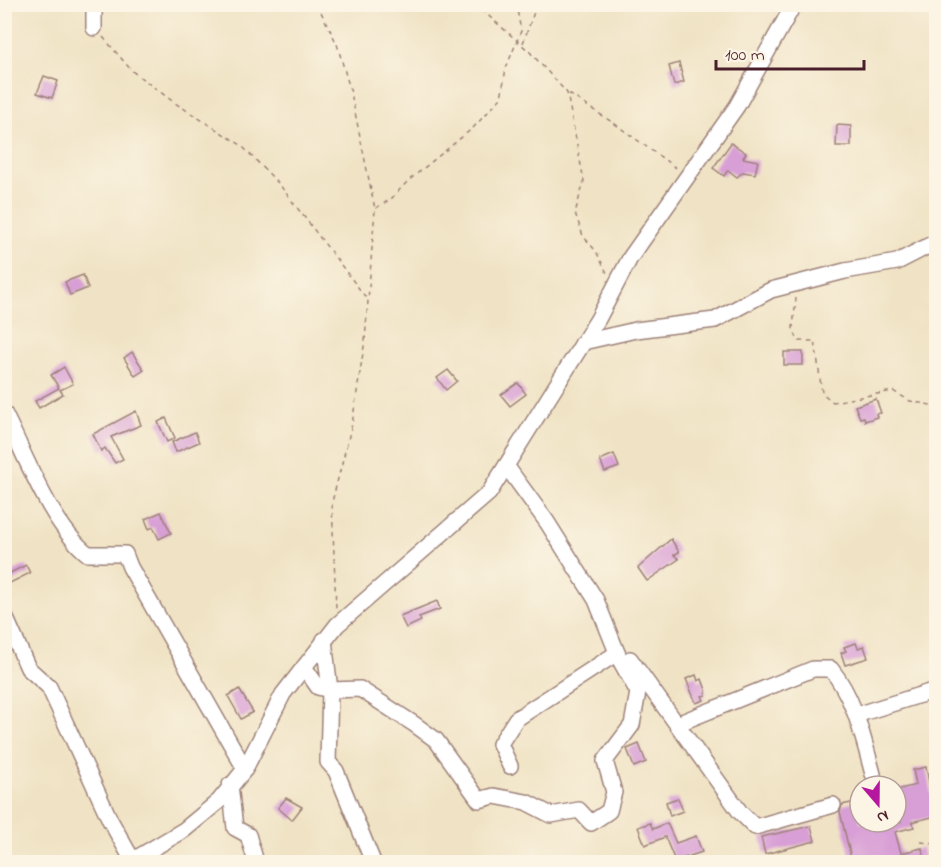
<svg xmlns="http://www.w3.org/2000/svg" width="941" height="867" font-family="'Indie Flower',sans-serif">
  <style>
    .building { fill: #d89ed6 }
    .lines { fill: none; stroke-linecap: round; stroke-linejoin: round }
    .minor-casing { stroke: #9d8178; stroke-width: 18 }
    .path { stroke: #9d8178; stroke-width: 1.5; stroke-dasharray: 4.5 4.5; stroke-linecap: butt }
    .minor { stroke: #fff; stroke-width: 15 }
  </style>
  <rect width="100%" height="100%" fill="#fcf5e5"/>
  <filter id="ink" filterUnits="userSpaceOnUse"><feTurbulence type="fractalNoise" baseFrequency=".0167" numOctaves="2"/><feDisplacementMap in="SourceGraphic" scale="12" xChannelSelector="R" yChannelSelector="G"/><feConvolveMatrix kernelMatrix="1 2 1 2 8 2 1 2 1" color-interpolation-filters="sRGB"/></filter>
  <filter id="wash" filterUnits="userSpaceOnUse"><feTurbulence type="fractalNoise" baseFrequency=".008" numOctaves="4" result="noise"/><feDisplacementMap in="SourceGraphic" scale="24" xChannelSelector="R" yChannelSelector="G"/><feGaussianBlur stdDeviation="1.35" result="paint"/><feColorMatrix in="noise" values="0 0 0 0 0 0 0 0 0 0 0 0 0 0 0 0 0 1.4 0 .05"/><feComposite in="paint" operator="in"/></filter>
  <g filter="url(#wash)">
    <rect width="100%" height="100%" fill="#f0e3c5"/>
    <g id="blocks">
      <!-- building -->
      <g class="building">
        <polygon points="679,63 684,82 674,85 669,66"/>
        <polygon points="44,76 58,81 52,98 37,93"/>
        <polygon points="837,125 851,126 851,146 836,146"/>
        <polygon points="731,143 746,153 743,158 758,161 755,174 743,172 737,177 728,170 724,176 713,168"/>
        <polygon points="83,275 88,288 70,295 65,282"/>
        <polygon points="132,352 144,370 135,376 124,358"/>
        <rect x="784" y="352" width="19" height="13"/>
        <polygon points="64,367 73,384 60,390 63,394 39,408 35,401 59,388 51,375"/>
        <polygon points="448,370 457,381 446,390 437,378"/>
        <polygon points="518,383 526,394 510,406 501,395"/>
        <polygon points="876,399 881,413 876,414 877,417 865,421 864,417 860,418 855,406"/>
        <polygon points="136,411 141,425 111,437 123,459 115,463 105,448 101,451 93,434"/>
        <polygon points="166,418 175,438 167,442 158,422"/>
        <polygon points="195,432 199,442 176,452 172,442"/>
        <polygon points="614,454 619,467 605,472 600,460"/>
        <polygon points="161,512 171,533 159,539 153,527 149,529 145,519"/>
        <polygon points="671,539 679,552 674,555 679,559 647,581 638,568"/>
        <polygon points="4,563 10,573 26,565 30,573 4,586"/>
        <polygon points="437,601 440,609 419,617 421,621 406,628 400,616"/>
        <polygon points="856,643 858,648 864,646 868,658 845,665 841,653 846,651 844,647"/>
        <polygon points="696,675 698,681 702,679 706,690 706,695 702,696 704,700 696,703 686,679"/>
        <polygon points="239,689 253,712 241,719 228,696"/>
        <polygon points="639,744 646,762 634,767 627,749"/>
        <polygon points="926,767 936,816 912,822 914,827 895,832 901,853 922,848 925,862 852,862 840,812 842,805 860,801 860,822 901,822 896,790 916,785 913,770"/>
        <polygon points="286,798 302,807 292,820 278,808"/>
        <polygon points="678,798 683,811 670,816 666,802"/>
        <polygon points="650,823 653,829 667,823 676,843 696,836 702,852 675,861 665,837 645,845 638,827"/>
        <polygon points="811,826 815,841 765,854 761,837"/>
      </g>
    </g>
  </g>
  <g filter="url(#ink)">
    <use href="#blocks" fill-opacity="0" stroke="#9d8178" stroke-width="1.5"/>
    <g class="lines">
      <defs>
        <g id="minor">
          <polyline points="94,4 94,28"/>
          <polyline points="583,342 636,330 715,320 771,290 845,271 897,262 936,242"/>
          <path d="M 4,413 C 26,456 50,524 88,554 L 125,554 L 130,567 L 245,769"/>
          <polyline points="4,614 28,668 49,687 110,820 133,861"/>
          <polyline points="324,640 330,690 328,762 336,771 373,862"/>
          <polyline points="630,659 740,812 755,827 833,805"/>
          <polyline points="304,667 318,687 330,690 360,689 414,724 436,740 479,800 494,796 526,802 551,815 579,810 591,823 609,811 614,792 605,761 632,725 638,692 620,660 596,600 547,522 507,467"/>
          <polyline points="856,715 936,690"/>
          <path d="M 677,724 L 813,669 L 831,669 C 855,699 863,738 873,774"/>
          <polyline points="510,766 500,744 516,719 617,653"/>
          <polyline points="230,785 235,828 248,835 256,862"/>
          <polyline points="130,862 184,830 219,801 245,769 283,694 337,625 489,493 598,319 630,258 737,106 794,4"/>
        </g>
      </defs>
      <!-- minor casing -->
      <use href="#minor" class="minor-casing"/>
      <!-- path -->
      <g class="path">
        <polyline points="317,4 337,44 351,93 375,209 365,340 352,424 332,502 336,609"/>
        <polyline points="475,4 529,51 567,93 584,181 575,213 583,236 596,251 607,273"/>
        <polyline points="103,37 132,71 175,103 241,145 279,184 367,299"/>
        <polyline points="523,43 537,4"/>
        <polyline points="569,94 615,124 676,168"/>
        <polyline points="376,208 391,199 408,181 473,128 501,98 506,68 521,31 516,4"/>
        <polyline points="796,298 793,328 798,341 815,341 822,393 833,402 893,391 910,401 936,406"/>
        <polyline points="921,842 936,844"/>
      </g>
      <!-- minor -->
      <use href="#minor" class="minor"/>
    </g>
  </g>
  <!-- margin -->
  <rect width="941" height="867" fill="none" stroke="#fcf5e5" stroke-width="24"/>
  <!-- north arrow -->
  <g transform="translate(878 804) rotate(160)"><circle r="28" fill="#fcf5e5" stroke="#b59f9b" stroke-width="1.5"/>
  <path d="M0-4.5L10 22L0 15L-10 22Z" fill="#b5179e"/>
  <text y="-9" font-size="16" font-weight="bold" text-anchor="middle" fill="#4a1f2b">N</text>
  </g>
  <!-- scale -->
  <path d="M716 60v9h148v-9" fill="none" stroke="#4a1f2b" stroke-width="3"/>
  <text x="725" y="60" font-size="18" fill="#4a1f2b" stroke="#fcf5e5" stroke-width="4.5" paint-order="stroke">100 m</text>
</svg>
